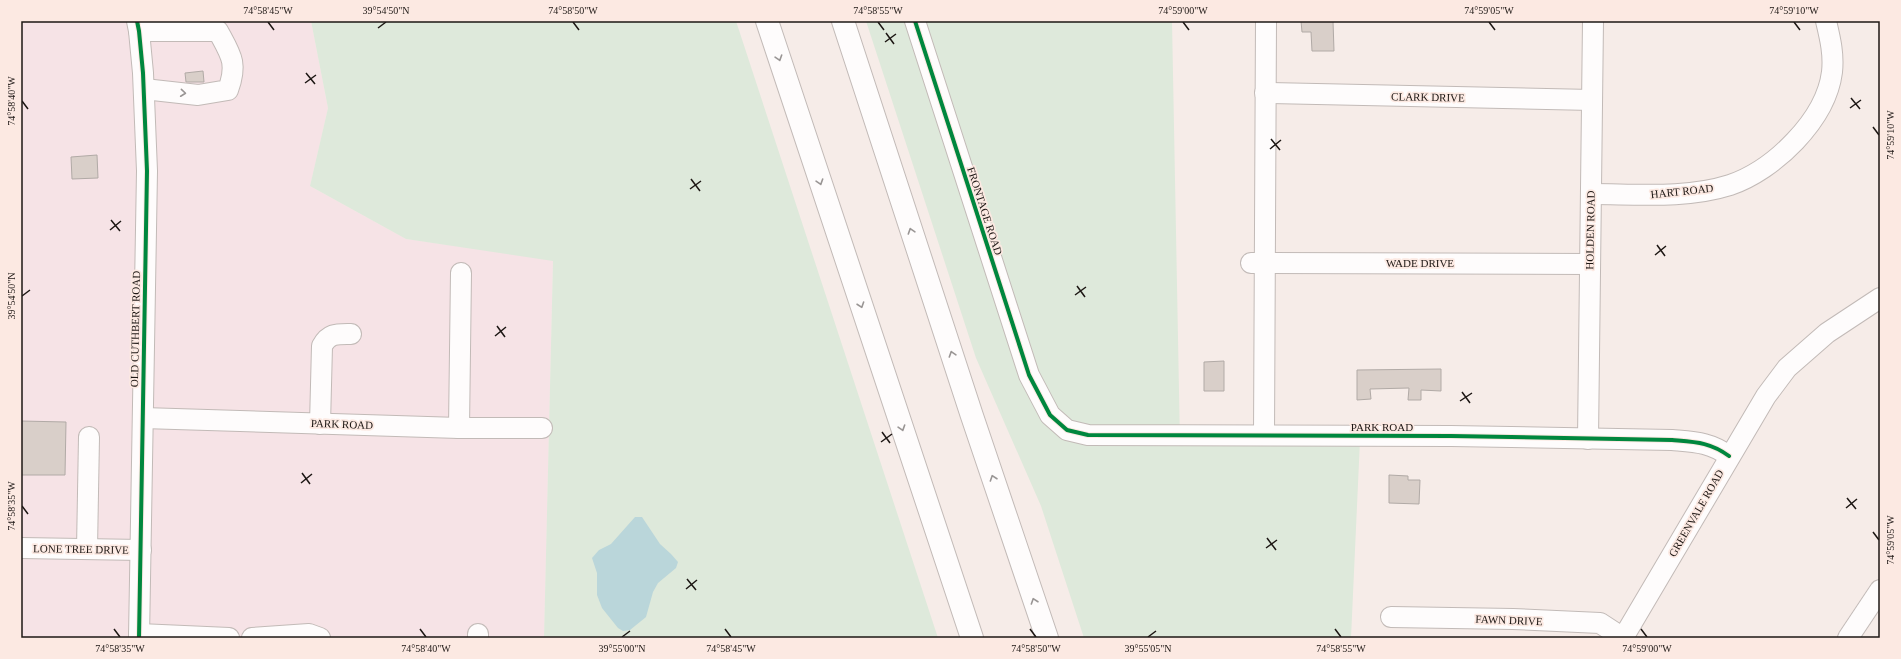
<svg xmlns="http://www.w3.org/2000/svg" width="1901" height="659" font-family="'Times New Roman',serif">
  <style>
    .industrial { fill: #f6e3e6 }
    .green { fill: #dee9db }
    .water { fill: #bad6da }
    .building { fill: #d9cfc9; stroke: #b1aaa6 }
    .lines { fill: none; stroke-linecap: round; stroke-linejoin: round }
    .minor-casing { stroke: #c2bab7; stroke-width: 22 }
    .highway-casing { stroke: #c2bab7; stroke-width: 24 }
    .minor { stroke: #fefcfc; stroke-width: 20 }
    .highway { stroke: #fefcfc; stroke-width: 22 }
    .cycleway-casing { stroke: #fce9e2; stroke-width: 6 }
    .cycleway { stroke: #00873e; stroke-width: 4 }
    .oneway { stroke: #999594 }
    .ticks { fill: none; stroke: #1d1714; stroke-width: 1.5 }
    .labels { text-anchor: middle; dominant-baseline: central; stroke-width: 3.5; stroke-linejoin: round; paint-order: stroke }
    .street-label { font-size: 11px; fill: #1d1714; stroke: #fce9e2 }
    .neatline { fill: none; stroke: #1d1714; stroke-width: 1.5 }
    .ticks-label { font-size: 10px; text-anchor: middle; fill: #1d1714 }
  </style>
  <rect width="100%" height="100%" fill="#f6ece8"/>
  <!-- industrial -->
  <polygon class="industrial" points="21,21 311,21 328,108 310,186 406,239 553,260 544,638 21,638"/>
  <!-- green -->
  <g class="green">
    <polygon points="311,21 736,21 938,638 544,638 553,261 406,239 310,186 328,108"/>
    <polygon points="866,21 1172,21 1180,443 1360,440 1351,638 1084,638 1041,506 976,358"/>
  </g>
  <!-- water -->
  <polygon class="water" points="635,517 642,517 660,544 671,554 678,562 676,568 658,583 653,592 646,617 630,630 623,631 618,628 602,608 597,595 597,573 592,558 599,550 611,544"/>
  <!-- building -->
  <g class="building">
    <polygon points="1301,21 1333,21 1334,51 1312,51 1311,32 1302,32"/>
    <polygon points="203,71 204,82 186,82 185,73"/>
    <polygon points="97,155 98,178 72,179 71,157"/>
    <polygon points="1224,361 1224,391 1204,391 1204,362"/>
    <polygon points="1441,369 1441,391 1421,390 1421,400 1408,400 1409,388 1370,389 1371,399 1357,400 1357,370"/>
    <polygon points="21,421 66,422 65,475 21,475"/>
    <polygon points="1389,475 1408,476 1408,480 1420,480 1419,504 1389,503"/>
  </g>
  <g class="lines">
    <defs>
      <g id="minor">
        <polyline points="137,21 139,31 143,73 147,171 139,638"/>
        <path d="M 915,21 L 1029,375 L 1050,415 L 1067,430 L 1088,435 L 1451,436 L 1672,440 C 1695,442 1710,442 1729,456"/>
        <path d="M 139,31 L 218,31 C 231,55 238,63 228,90 L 198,95 L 144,89"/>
        <polyline points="1265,93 1592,100"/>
        <path d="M 1591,194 C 1636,194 1686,199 1730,185 C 1774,170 1826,120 1832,72 C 1834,54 1830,38 1826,21"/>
        <polyline points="1251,263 1589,264"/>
        <polyline points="143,418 459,428 542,428"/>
        <path d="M 320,424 L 322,346 C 329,333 337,334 351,334"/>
        <polyline points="459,428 461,273"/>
        <polyline points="1264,435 1266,21"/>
        <polyline points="1588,439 1593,21"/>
        <polyline points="21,548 141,550"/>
        <polyline points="87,549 89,437"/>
        <polyline points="1391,617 1513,619 1600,623 1623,638"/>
        <polyline points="139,634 229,638"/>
        <polyline points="252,638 309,634 320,638"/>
        <polyline points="478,638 478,634"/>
        <polyline points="1623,638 1766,396 1787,368 1827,333 1880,298"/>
        <polyline points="1848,638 1880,590"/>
      </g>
      <g id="highway">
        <polyline points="767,21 972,638"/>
        <polyline points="843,21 972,416 1047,638"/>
      </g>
    </defs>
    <!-- minor casing -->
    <use href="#minor" class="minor-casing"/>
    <!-- highway casing -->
    <use href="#highway" class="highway-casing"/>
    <!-- minor -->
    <use href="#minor" class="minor"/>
    <!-- highway -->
    <use href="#highway" class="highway"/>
    <defs>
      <g id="cycleway">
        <polyline points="137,21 139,31 143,73 147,171 139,638"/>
        <path d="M 915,21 L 1029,375 L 1050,415 L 1067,430 L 1088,435 L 1451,436 L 1672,440 C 1695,442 1710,442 1729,456"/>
      </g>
    </defs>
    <!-- cycleway casing -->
    <use href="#cycleway" class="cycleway-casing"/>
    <!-- cycleway -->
    <use href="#cycleway" class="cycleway"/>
  </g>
  <!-- one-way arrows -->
  <defs><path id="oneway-chevron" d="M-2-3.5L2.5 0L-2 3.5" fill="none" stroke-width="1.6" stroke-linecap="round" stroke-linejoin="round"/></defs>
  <g class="oneway">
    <use href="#oneway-chevron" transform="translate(779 58) rotate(72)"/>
    <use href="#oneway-chevron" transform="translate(183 93) rotate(6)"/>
    <use href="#oneway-chevron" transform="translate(820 182) rotate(72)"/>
    <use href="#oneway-chevron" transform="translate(911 231) rotate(-108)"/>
    <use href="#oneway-chevron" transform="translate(861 305) rotate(71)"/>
    <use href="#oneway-chevron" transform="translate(952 354) rotate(-108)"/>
    <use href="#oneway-chevron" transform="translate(902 428) rotate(72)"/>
    <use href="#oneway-chevron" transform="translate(993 478) rotate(-109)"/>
    <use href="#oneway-chevron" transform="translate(1034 601) rotate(-109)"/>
  </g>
  <!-- ticks -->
  <path class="ticks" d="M 268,22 L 274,30M 573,22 L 579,30M 878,22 L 884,30M 1183,22 L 1189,30M 1489,22 L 1495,30M 1794,22 L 1800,30M 378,28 L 386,22M 886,33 L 894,44M 885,42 L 896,34M 306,73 L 315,84M 305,83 L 316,75M 1851,98 L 1860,109M 22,101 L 28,109M 1850,108 L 1861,100M 1873,127 L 1879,135M 1271,139 L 1280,150M 1270,149 L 1281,140M 691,179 L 700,191M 690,189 L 701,181M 111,220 L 120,231M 110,230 L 121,221M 1657,245 L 1665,256M 1655,255 L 1666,246M 1077,286 L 1085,297M 1075,295 L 1086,287M 22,296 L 30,290M 497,326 L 505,337M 495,336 L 506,327M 1462,392 L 1470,403M 1460,401 L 1472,393M 882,432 L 890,443M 881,442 L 892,434M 302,473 L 310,484M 301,483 L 312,474M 1847,498 L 1856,509M 22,506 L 28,514M 1846,508 L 1857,499M 1873,532 L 1879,540M 1267,538 L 1276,550M 1266,548 L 1277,540M 687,579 L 696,590M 686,589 L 697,580M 114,629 L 120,637M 420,629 L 426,637M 725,629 L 731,637M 1030,629 L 1036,637M 1335,629 L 1341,637M 1641,629 L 1647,637M 622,637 L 630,631M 1148,637 L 1156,631"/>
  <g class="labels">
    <!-- street labels -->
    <g class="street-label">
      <text transform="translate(1428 97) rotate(1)">CLARK DRIVE</text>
      <text transform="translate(1682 191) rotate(-6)">HART ROAD</text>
      <text transform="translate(985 211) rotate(72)">FRONTAGE ROAD</text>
      <text transform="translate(1590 230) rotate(-89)">HOLDEN ROAD</text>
      <text x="1420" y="263">WADE DRIVE</text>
      <text transform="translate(135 329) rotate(-89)">OLD CUTHBERT ROAD</text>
      <text transform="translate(342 424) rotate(2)">PARK ROAD</text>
      <text x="1382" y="427">PARK ROAD</text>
      <text transform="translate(1696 513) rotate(-60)">GREENVALE ROAD</text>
      <text transform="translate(81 549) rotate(1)">LONE TREE DRIVE</text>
      <text transform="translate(1509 620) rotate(2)">FAWN DRIVE</text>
    </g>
  </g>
  <!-- border -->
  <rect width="1901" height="659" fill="none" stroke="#fce9e2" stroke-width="44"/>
  <rect x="22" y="22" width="1857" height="615" class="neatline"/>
  <g class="ticks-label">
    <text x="268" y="14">74°58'45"W</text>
    <text x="386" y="14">39°54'50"N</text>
    <text x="573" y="14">74°58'50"W</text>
    <text x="878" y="14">74°58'55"W</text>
    <text x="1183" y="14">74°59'00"W</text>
    <text x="1489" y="14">74°59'05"W</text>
    <text x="1794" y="14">74°59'10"W</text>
    <text transform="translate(11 101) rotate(-90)" y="4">74°58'40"W</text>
    <text transform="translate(1890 135) rotate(-90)" y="4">74°59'10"W</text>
    <text transform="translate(11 296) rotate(-90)" y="4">39°54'50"N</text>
    <text transform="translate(11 506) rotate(-90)" y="4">74°58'35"W</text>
    <text transform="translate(1890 540) rotate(-90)" y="4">74°59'05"W</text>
    <text x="120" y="652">74°58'35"W</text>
    <text x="426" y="652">74°58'40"W</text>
    <text x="622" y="652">39°55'00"N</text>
    <text x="731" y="652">74°58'45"W</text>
    <text x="1036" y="652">74°58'50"W</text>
    <text x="1148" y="652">39°55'05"N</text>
    <text x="1341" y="652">74°58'55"W</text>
    <text x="1647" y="652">74°59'00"W</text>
  </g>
</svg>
